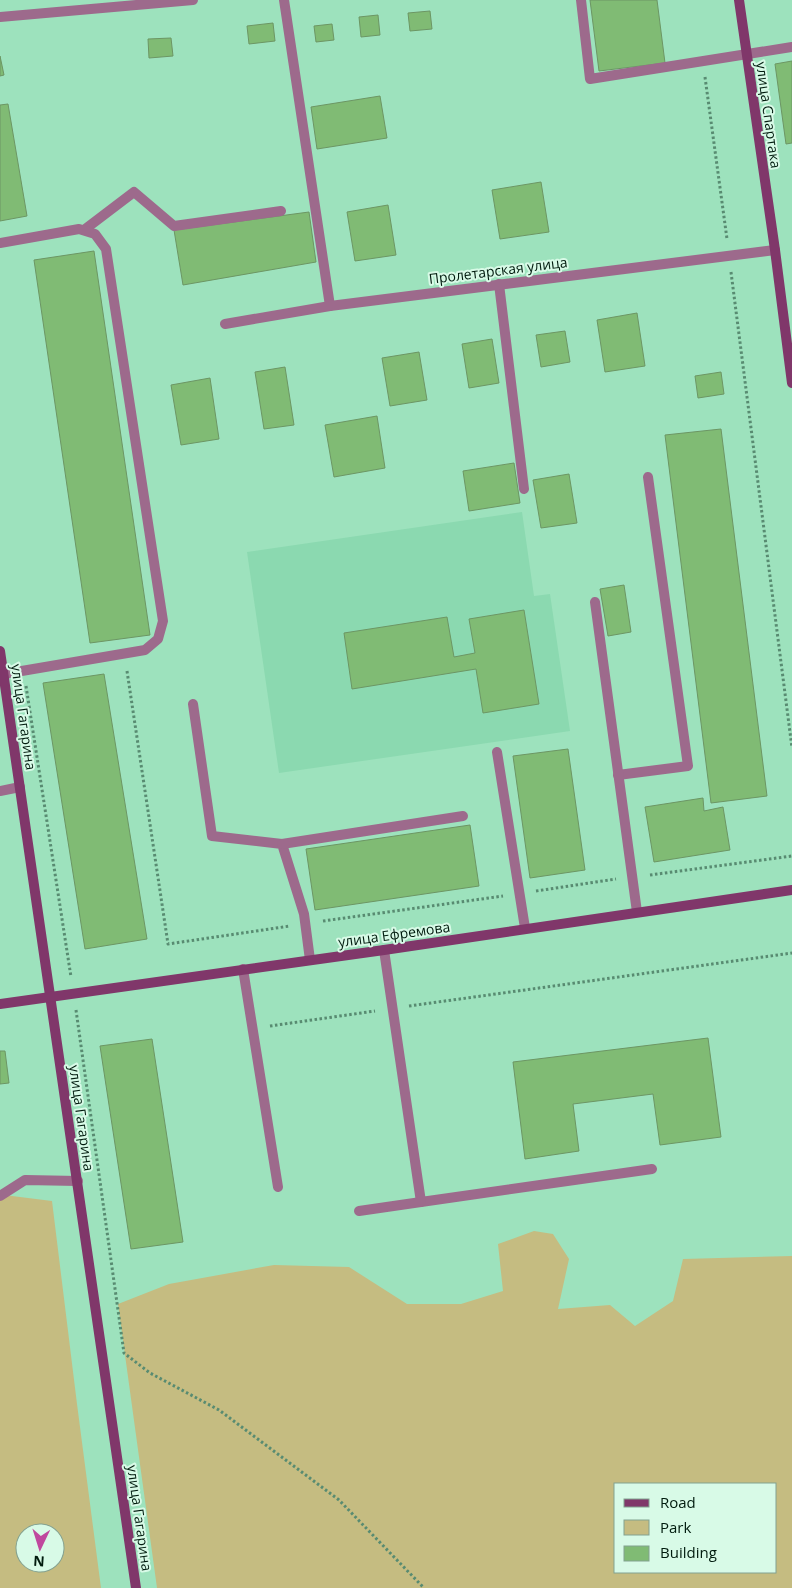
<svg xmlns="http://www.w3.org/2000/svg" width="792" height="1588" font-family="'Open Sans',sans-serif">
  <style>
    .built { fill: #8bd9b0 }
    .green { fill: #c5bc81; fill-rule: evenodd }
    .building { fill: #80bb74; stroke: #6c9664 }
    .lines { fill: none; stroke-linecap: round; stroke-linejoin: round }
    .path { stroke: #588b71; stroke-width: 3; stroke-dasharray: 2.5 2.5; stroke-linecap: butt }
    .lane { stroke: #9d6a8c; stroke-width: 10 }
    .street { stroke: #9d6a8c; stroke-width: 10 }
    .secondary { stroke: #80376a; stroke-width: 10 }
    .labels { text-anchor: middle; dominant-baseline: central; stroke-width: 4; stroke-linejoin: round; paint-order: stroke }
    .street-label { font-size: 14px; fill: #001b0e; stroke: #d8fae7 }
  </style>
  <rect width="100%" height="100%" fill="#9de2bd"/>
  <!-- built -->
  <polygon class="built" points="522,512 534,596 550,594 570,731 279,773 247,552"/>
  <!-- green -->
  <g class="green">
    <path d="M 4,1195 L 52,1201 L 77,1404 L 101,1588 L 0,1588 L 0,1199 ZM 25,1533 L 55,1533 L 55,1563 L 25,1563 Z"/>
    <path d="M 534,1231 L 553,1234 L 569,1259 L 558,1309 L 610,1305 L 635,1326 L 673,1301 L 683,1259 L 792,1256 L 792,1588 L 157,1588 L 118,1304 L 169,1284 L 274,1265 L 349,1267 L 407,1304 L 461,1304 L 503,1291 L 498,1244 ZM 616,1484 L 776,1484 L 776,1572 L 616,1572 Z"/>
  </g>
  <!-- building -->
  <g class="building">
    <polygon points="590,0 657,0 665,63 599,71"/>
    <polygon points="430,11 432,29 410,31 408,13"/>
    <polygon points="378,15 380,35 361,37 359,17"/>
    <polygon points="273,23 275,41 249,44 247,26"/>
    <polygon points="332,24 334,40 316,42 314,26"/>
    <polygon points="171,38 173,56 149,58 148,39"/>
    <polygon points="0,56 4,75 0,76"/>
    <polygon points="792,61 792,143 786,144 775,64"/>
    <polygon points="380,96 387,138 317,149 311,107"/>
    <polygon points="8,104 27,216 0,221 0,105"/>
    <polygon points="541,182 549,232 500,239 492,190"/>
    <polygon points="388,205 396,255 355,261 347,212"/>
    <polygon points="309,212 316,262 183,285 174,230"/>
    <polygon points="94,251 150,635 90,643 34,260"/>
    <polygon points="637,313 645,366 605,372 597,320"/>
    <polygon points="565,331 570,362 541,367 536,335"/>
    <polygon points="492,339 499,383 469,388 462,344"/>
    <polygon points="419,352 427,400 390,406 382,358"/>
    <polygon points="285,367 294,425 264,429 255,372"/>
    <polygon points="721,372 724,394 698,398 695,376"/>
    <polygon points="210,378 219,439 181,445 171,385"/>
    <polygon points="377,416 385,468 334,477 325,425"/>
    <polygon points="721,429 767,796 711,803 665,435"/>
    <polygon points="514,463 520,503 469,511 463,471"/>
    <polygon points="569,474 577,523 541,528 533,480"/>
    <polygon points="624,585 631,632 608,636 600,589"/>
    <polygon points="524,610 539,704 483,713 476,669 352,689 344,633 447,617 454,657 475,653 469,619"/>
    <polygon points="104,674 147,939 85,949 43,683"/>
    <polygon points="568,749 585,870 530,878 513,756"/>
    <polygon points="703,798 704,811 723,807 730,850 654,862 645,807"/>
    <polygon points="470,825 479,886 315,910 306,849"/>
    <polygon points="708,1038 721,1137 660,1145 653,1094 573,1104 579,1151 525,1159 513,1062"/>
    <polygon points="152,1039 183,1242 131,1249 100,1046"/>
    <polygon points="0,1051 5,1051 9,1083 0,1084"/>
  </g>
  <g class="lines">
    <!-- path -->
    <g class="path">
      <polyline points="705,77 727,239"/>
      <polyline points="731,272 792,748"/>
      <polyline points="127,671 168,944 290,926"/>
      <polyline points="26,686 71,977"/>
      <polyline points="650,875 792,856"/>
      <polyline points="536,891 616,879"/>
      <polyline points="323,921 503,896"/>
      <polyline points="409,1006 792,953"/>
      <polyline points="76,1010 124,1353 150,1373 219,1410 339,1500 424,1588"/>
      <polyline points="270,1026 375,1011"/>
    </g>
    <!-- lane -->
    <g class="lane">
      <polyline points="284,0 330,306"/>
      <polyline points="581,0 590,79 792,47"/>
      <polyline points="84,230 134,192 174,226 281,211"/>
      <polyline points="0,243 79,229 95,234 106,249 163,621 158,639 145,650 4,674"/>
      <polyline points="499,284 524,489"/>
      <polyline points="193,704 212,836 282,844 304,914 310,960"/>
      <polyline points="497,752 525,928"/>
      <polyline points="618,775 688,766 648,477"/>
      <polyline points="0,791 20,787"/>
      <polyline points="282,844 463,816"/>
      <polyline points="384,950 421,1202 652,1169"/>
      <polyline points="243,969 278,1187"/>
      <polyline points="0,1196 25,1180 78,1181"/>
      <polyline points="359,1211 421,1202"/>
    </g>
    <!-- street -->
    <g class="street">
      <polyline points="0,17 193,0"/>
      <polyline points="225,324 330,306 775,250"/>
      <polyline points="595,602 637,912"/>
    </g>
    <!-- secondary -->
    <g class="secondary">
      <polyline points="739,0 775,250 792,383"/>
      <polyline points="0,651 136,1588"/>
      <polyline points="0,1004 384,950 792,890"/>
    </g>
  </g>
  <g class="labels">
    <!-- street labels -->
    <g class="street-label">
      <text transform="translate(769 115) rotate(82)">улица Спартака</text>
      <text transform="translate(498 270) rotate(-7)">Пролетарская улица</text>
      <text transform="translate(24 717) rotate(82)">улица Гагарина</text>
      <text transform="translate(394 934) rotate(-8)">улица Ефремова</text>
      <text transform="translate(82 1118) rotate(82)">улица Гагарина</text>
      <text transform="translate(140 1518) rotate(82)">улица Гагарина</text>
    </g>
  </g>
  <!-- legend -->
  <rect x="614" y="1483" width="162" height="90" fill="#d8fae7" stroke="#82a190"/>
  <rect x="624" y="1499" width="25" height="8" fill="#80376a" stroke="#82a190"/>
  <text x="660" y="1508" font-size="15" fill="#001b0e">Road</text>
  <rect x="624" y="1520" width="25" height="15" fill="#c5bc81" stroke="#82a190"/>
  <text x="660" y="1533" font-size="15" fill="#001b0e">Park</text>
  <rect x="624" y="1546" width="25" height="15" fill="#80bb74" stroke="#82a190"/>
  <text x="660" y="1558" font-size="15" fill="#001b0e">Building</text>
  <!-- north arrow -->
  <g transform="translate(40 1548) rotate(184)"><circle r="24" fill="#d8fae7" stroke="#82a190"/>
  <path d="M0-4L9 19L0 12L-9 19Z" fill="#c0489e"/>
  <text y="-8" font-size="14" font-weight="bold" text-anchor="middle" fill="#001b0e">N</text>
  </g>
</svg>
